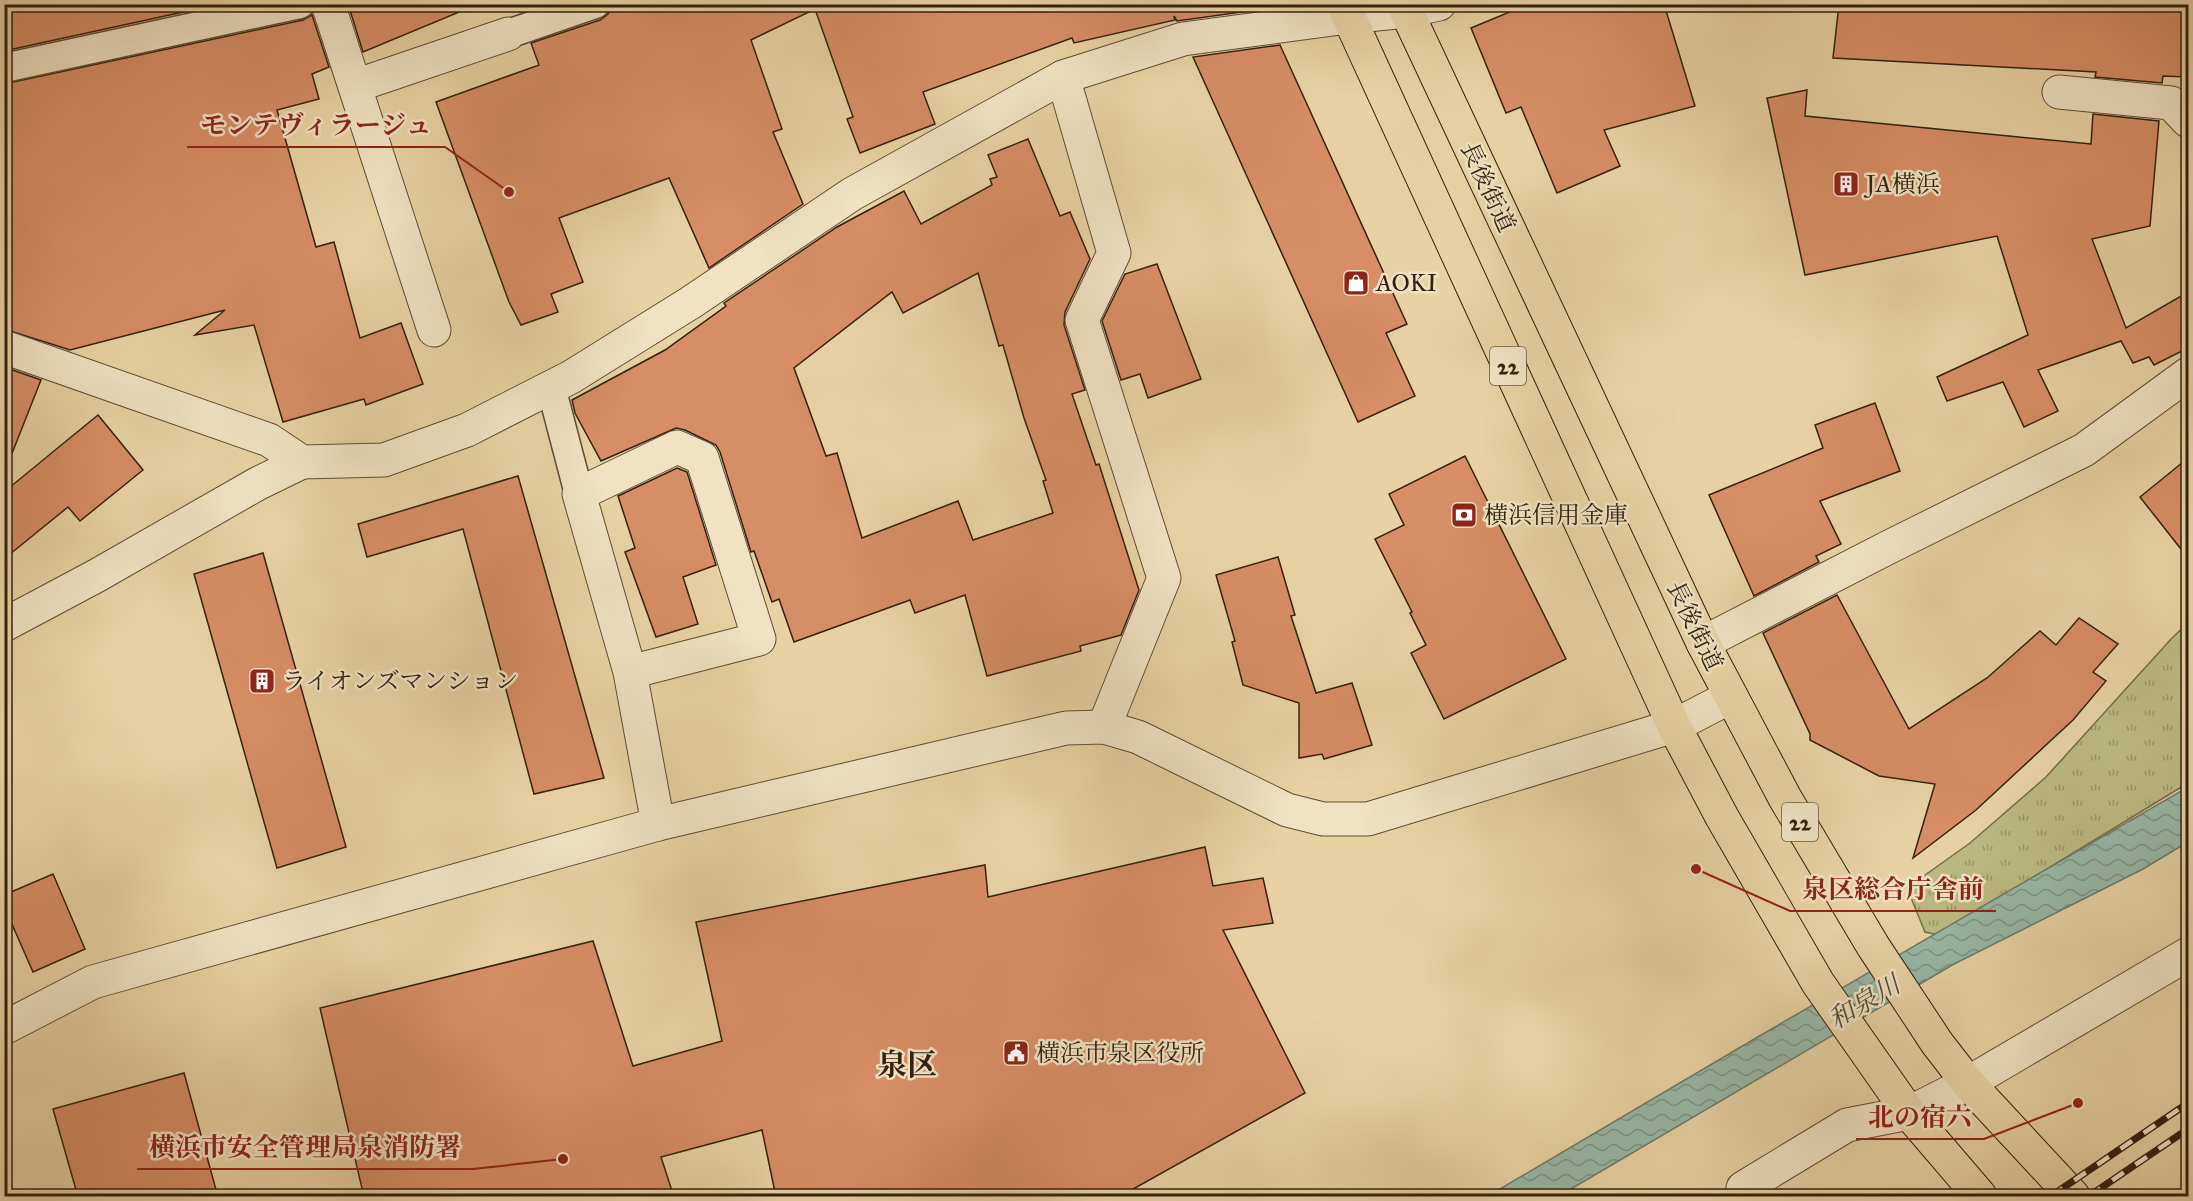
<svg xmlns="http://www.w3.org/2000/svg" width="2193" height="1201" font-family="'IM FELL Great Primer','Noto Serif JP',serif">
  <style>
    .park { fill: url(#park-tufts); stroke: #776d48; stroke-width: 1.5 }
    .water { fill: url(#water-waves); stroke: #6f7b69; stroke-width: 1.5 }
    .building { fill: #d78d65; stroke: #33200e; stroke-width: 1.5; fill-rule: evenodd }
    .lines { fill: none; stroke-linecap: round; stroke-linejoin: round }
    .service-casing { stroke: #604c33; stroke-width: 31 }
    .minor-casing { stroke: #604c33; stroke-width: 35 }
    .tertiary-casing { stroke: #604c33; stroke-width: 35 }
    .primary-casing { stroke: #33200e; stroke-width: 35 }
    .service { stroke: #f0e2c3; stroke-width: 28 }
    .minor { stroke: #f0e2c3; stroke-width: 33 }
    .tertiary { stroke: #f0e2c3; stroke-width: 33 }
    .primary { stroke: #e8d2a3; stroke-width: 33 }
    .rail-casing { stroke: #33200e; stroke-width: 7 }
    .rail { stroke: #f0e2c3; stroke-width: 4.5; stroke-dasharray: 14; stroke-linecap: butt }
    .labels { text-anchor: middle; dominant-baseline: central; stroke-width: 5; stroke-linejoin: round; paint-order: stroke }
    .shield { fill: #f0e2c3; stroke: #6c5a44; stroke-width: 1.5 }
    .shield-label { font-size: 22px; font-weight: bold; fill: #33200e }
    .poi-label { font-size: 24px; fill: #33200e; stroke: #f0e2c3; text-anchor: start }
    .street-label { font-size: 24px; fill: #33200e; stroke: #f0e2c3 }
    .water-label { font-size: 26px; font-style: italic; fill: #514e3b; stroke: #f0e2c3 }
    .district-label { font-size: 30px; font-weight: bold; fill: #33200e; stroke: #f0e2c3 }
    .leader { fill: none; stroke: #8f2418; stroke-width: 2 }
    .callout-dot { fill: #8f2418; stroke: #f0e2c3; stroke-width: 2 }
    .callout-label { font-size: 26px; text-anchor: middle; font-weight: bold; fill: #8f2418; stroke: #f0e2c3; stroke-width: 5; stroke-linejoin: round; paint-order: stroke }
  </style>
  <defs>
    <pattern id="park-tufts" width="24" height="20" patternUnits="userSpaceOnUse" patternTransform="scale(1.5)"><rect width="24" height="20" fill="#bbba81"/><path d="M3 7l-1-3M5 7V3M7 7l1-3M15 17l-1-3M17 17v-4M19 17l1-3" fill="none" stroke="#999768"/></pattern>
    <pattern id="water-waves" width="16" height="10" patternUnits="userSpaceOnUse" patternTransform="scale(1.5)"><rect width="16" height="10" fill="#97b8a5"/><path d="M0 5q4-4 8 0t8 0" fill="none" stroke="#7c9585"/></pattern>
  </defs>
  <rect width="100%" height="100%" fill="#e8d2a3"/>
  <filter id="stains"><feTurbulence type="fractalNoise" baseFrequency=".00333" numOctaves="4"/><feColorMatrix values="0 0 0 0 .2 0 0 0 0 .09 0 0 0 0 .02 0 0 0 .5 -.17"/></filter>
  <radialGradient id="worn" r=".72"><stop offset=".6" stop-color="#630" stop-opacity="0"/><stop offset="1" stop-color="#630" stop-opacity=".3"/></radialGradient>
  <!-- park -->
  <polygon class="park" points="2188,623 2188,783 1939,935 1925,932 1907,888 1970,843 2046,777 2172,638"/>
  <!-- water -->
  <polygon class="water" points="2188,787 2188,842 2143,869 1954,964 1559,1196 1488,1196 1756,1038"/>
  <!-- building -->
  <g class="building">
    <polygon points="4,4 220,4 4,51"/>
    <polygon points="348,4 476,4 476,5 363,52"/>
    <polygon points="517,4 543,4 520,12"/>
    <polygon points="611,4 1262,4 1264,9 1177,21 1174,16 1175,20 1074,43 1072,38 923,92 935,124 860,153 847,119 853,117 815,9 751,40 782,129 773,132 803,204 709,268 669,178 559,218 583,282 551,294 558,312 521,325 509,302 436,102 539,65 531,43 600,20 608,14"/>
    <polygon points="1529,4 1664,4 1695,106 1604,130 1620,166 1557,193 1521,107 1506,113 1471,28"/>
    <polygon points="1839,4 2188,4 2188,77 2163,76 2162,83 2095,77 2096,72 1833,58"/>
    <polygon points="312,15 329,67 312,74 319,99 277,110 316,247 334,242 360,338 401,323 423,384 366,405 364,399 283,422 254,325 195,335 225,310 70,350 4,329 4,84 303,20"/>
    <polygon points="1280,45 1407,324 1386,333 1415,396 1358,422 1193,57"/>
    <polygon points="1807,90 1805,116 2091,144 2093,114 2159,121 2150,226 2092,239 2126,328 2188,292 2188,348 2154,365 2149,357 2133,363 2121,341 2038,370 2058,411 2024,427 2003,382 1947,401 1937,377 2028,335 1997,236 1805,275 1767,98"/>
    <path d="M 1028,139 L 1060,216 L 1070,212 L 1090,259 L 1065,312 L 1064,325 L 1085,390 L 1072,394 L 1096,465 L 1099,464 L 1139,590 L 1121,635 L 1080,646 L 1081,651 L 987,676 L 965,595 L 915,613 L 910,600 L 794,642 L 779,599 L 772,602 L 754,551 L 751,552 L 720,452 L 716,445 L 685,430 L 676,428 L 601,461 L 575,413 L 572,400 L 665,350 L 726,306 L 724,303 L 837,227 L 904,191 L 921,224 L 992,185 L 990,179 L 997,177 L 988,155 ZM 978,273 L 999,346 L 1003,345 L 1024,418 L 1046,480 L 1043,481 L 1053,513 L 973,540 L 958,501 L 862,538 L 837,453 L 826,456 L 794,368 L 892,292 L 903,313 Z"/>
    <polygon points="1157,264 1201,379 1148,398 1140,374 1121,380 1102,321 1125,274"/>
    <polygon points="4,367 41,380 7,466 4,465"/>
    <polygon points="1875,403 1900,471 1820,501 1841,544 1816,556 1819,562 1754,596 1709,495 1823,448 1815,425"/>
    <polygon points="98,415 143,470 80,521 68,507 4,559 4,492"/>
    <polygon points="1465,456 1566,659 1444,719 1411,653 1426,645 1410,613 1412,612 1375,539 1404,525 1389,494"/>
    <polygon points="2188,458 2188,558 2140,497"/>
    <polygon points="677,468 687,472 716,565 683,577 698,624 656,637 625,552 635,548 618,496"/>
    <polygon points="518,476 604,778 534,794 463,529 367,557 358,524"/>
    <polygon points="263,553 346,847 277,868 194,574"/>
    <polygon points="1278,557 1295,615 1291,616 1316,693 1352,683 1372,745 1324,759 1322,754 1299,758 1299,703 1243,685 1232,642 1235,641 1216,575"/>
    <polygon points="1837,595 1909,729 1987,678 2040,631 2056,645 2079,618 2118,644 2093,672 2106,681 2073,720 1976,810 1913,858 1935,784 1879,776 1810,740 1810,734 1763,633"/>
    <polygon points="1205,847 1213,886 1263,878 1273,923 1223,930 1305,1093 1119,1197 776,1197 762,1130 661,1157 674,1197 364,1197 320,1008 593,941 633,1066 722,1041 696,922 985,865 988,897"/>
    <polygon points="53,874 85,949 33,972 4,906 4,895"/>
    <polygon points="184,1073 218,1197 78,1197 53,1109"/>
  </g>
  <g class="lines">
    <defs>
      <g id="service">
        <polyline points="508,34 595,4"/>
        <polyline points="4,68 300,4"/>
        <polyline points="551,387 579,494"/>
      </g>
      <g id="minor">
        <polyline points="328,4 434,330"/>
        <polyline points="1063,77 1114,253 1082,320 1164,578 1104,727"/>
        <polyline points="355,86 508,34"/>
        <polyline points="2059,92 2171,103 2188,121"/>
        <polyline points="4,347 269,440 302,462 384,460 467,430 571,377 690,303 852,194 1063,77 1183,39 1348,17 1406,11 1439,4"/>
        <polyline points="4,625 96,576 257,484 302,462"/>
        <polyline points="1703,643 1889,547 2084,450 2188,374"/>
        <polyline points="630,672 759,639 702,458 677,447 579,494 630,672 658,824"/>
        <polyline points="1745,1196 1743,1188 1847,1125 1909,1113 1968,1083"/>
      </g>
      <g id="tertiary">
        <polyline points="4,1028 93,982 658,824 1066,728 1104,727 1138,737 1287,810 1323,819 1368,819 1674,726 1730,697"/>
        <polyline points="1968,1083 2188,954"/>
      </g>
      <g id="primary">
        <polyline points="1343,4 1674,726 1722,817 1818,983 1909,1113 1980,1196"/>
        <polyline points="1403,4 1703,643 1785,798 1873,946 1937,1043 1968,1083 2073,1196"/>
      </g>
    </defs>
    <!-- service casing -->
    <use href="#service" class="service-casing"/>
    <!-- minor casing -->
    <use href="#minor" class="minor-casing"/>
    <!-- tertiary casing -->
    <use href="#tertiary" class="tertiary-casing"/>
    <!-- primary casing -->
    <use href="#primary" class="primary-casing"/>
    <!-- service -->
    <use href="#service" class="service"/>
    <!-- minor -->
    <use href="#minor" class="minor"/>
    <!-- tertiary -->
    <use href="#tertiary" class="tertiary"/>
    <!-- primary -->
    <use href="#primary" class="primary"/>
    <defs>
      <g id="rail">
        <polyline points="2051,1196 2188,1103"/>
        <polyline points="2089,1196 2188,1129"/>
      </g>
    </defs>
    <!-- rail casing -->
    <use href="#rail" class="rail-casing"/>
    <!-- rail -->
    <use href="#rail" class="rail"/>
  </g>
  <!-- icons -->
  <defs>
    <symbol id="building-square" viewBox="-11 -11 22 22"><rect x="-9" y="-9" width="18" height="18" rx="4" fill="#8f2418" stroke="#f0e2c3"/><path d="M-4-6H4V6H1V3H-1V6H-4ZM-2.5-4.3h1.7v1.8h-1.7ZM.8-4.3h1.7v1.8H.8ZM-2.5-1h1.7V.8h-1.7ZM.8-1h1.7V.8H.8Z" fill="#fff"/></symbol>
    <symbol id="shop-square" viewBox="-11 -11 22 22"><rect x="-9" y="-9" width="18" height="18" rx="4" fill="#8f2418" stroke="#f0e2c3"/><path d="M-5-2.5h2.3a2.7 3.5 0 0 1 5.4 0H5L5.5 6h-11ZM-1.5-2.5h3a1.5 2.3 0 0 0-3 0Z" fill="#fff"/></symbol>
    <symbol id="bank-square" viewBox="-11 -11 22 22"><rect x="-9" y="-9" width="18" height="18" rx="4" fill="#8f2418" stroke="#f0e2c3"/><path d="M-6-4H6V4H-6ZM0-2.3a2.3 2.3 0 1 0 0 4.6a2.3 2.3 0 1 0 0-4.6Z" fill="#fff"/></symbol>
    <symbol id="civic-square" viewBox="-11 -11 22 22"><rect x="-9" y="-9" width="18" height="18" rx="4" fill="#8f2418" stroke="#f0e2c3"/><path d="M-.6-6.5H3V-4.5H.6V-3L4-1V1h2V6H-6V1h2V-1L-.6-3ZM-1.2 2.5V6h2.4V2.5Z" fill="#fff"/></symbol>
  </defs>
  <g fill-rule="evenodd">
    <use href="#building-square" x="1831" y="169" width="30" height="30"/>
    <use href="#shop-square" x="1341" y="268" width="30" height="30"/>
    <use href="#bank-square" x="1449" y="500" width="30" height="30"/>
    <use href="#building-square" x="247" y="666" width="30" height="30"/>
    <use href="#civic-square" x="1001" y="1038" width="30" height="30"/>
  </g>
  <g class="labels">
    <!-- shield labels -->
    <g class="shield">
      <rect x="1490" y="347" width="36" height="38" rx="4.5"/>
      <rect x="1782" y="803" width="36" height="38" rx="4.5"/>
    </g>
    <g class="shield-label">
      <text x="1508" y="366">22</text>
      <text x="1800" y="822">22</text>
    </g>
    <!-- poi labels -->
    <g class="poi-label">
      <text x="1866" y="184">JA横浜</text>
      <text x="1376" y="283">AOKI</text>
      <text x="1484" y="515">横浜信用金庫</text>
      <text x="282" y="681">ライオンズマンション</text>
      <text x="1036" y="1053">横浜市泉区役所</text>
    </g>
    <!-- street labels -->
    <g class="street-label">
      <text transform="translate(1488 187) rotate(65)">長後街道</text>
      <text transform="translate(1695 626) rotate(64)">長後街道</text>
    </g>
    <!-- water labels -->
    <g class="water-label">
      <text transform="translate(1864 1002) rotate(-31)">和泉川</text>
    </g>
    <!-- district labels -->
    <g class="district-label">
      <text x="907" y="1065">泉区</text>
    </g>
  </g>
  <!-- callouts -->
  <path class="leader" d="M509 192L445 147H187M1696 869L1790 911H1996M2078 1103L1984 1139H1856M563 1159L473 1169H137"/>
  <g class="callout-dot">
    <circle cx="509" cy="192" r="6"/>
    <circle cx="1696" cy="869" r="6"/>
    <circle cx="2078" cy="1103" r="6"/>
    <circle cx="563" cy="1159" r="6"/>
  </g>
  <g class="callout-label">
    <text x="316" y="134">モンテヴィラージュ</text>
    <text x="1893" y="898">泉区総合庁舎前</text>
    <text x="1920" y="1126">北の宿六</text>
    <text x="305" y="1156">横浜市安全管理局泉消防署</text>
  </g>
  <!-- margin -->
  <rect width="2193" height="1201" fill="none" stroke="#e8d2a3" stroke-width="24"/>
  <rect x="6" y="6" width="2181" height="1189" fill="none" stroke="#33200e" stroke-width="3"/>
  <rect x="12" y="12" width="2169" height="1177" fill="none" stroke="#33200e" stroke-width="1.5"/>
  <rect width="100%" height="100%" filter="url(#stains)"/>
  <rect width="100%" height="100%" fill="url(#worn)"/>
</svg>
